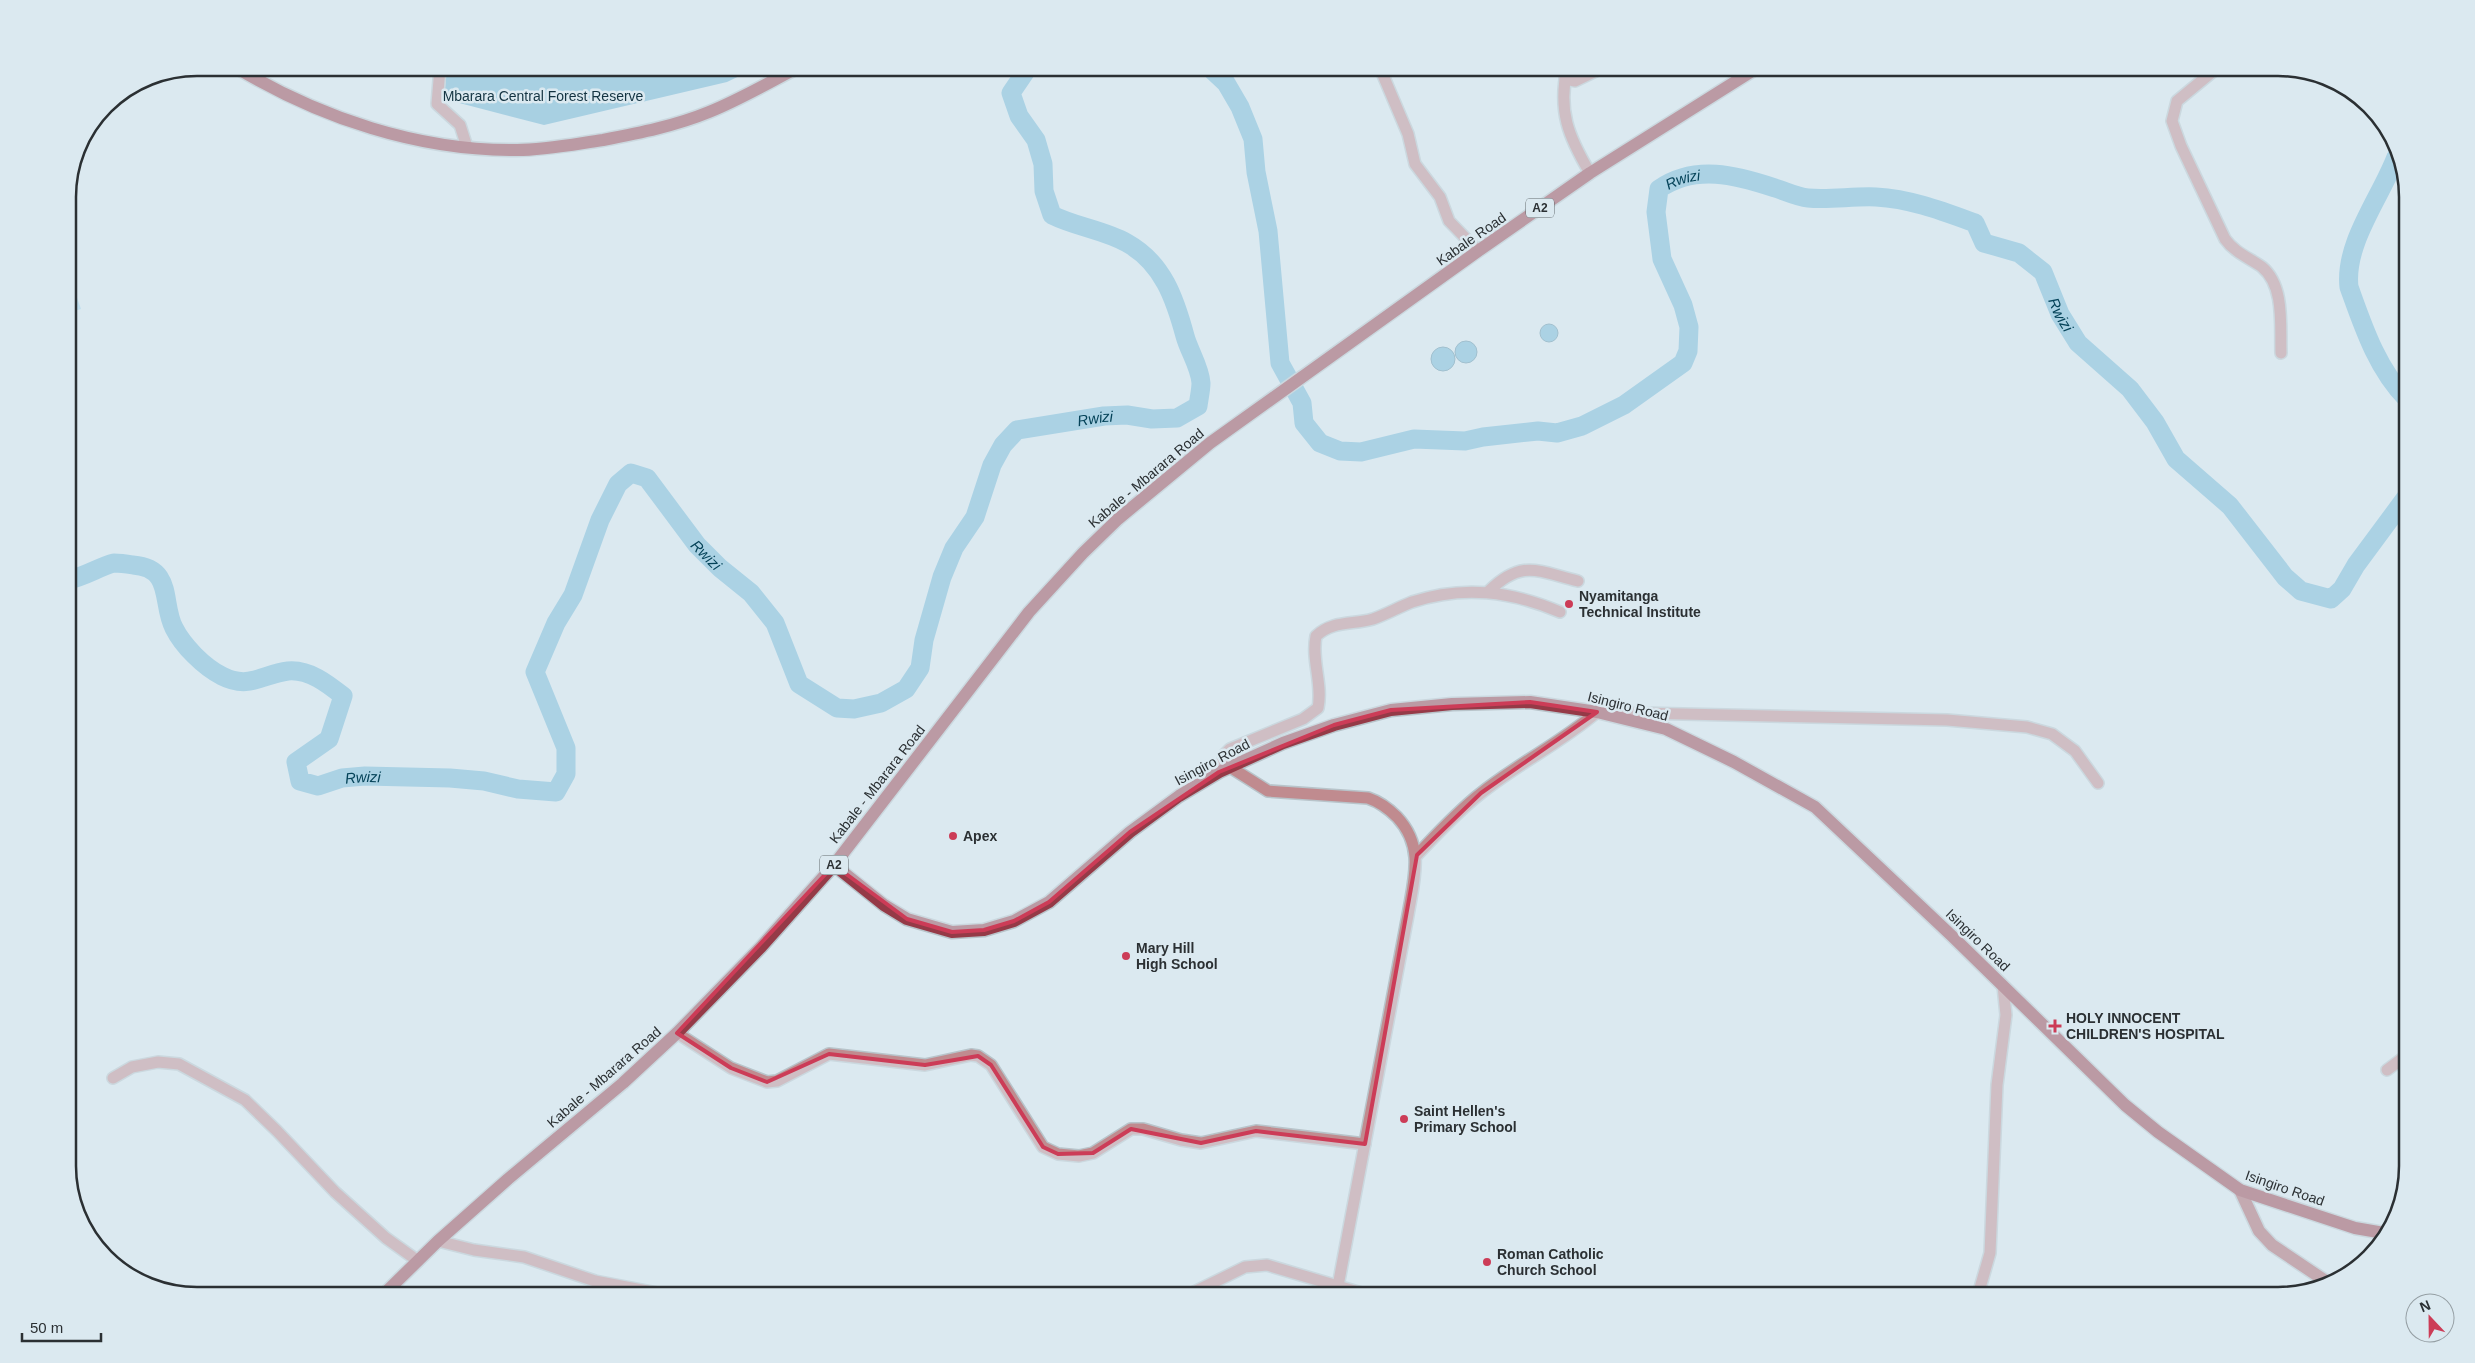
<svg xmlns="http://www.w3.org/2000/svg" width="2475" height="1363" font-family="Arial,sans-serif">
  <style>
    .green { fill: #a0d3ec }
    .forest { fill: #6cb1d1 }
    .water { fill: #71b6d6; stroke: #5c8ea5 }
    .lines { fill: none; stroke-linecap: round; stroke-linejoin: round }
    .river { stroke: #71b6d6; stroke-width: 19 }
    .street-casing { stroke: #b8c4ca; stroke-width: 14 }
    .secondary-casing { stroke: #b8c4ca; stroke-width: 15 }
    .primary-casing { stroke: #b8c4ca; stroke-width: 15 }
    .street { stroke: #c08b8f; stroke-width: 11 }
    .secondary { stroke: #a85d65; stroke-width: 12 }
    .primary { stroke: #953a47; stroke-width: 12 }
    .marked { fill: none; stroke: #cc3c57; stroke-width: 4; stroke-linejoin: round }
    .poi-dot { fill: #cc3c57; stroke: #dbe9f0; stroke-width: 2 }
    .labels { text-anchor: middle; dominant-baseline: central; stroke-width: 5; stroke-linejoin: round; paint-order: stroke }
    .shield { fill: #dbe9f0; stroke: #60686c; stroke-width: 1 }
    .shield-label { font-size: 12px; font-weight: bold; fill: #2b3033 }
    .park-label { font-size: 14px; fill: #133341; stroke: #dbe9f0 }
    .street-label { font-size: 14px; fill: #2b3033; stroke: #dbe9f0 }
    .poi-label { font-size: 14px; font-weight: bold; fill: #2b3033; stroke: #dbe9f0; text-anchor: start }
    .water-label { font-size: 15px; font-style: italic; fill: #054359; stroke: #dbe9f0 }
    .rim { fill: none; stroke: #2b3033; stroke-width: 2.5 }
  </style>
  <rect width="100%" height="100%" fill="#dbe9f0"/>
  <!-- green -->
  <polygon class="green" points="68,272 81,309 68,313"/>
  <!-- forest -->
  <polygon class="forest" points="447,68 756,68 727,82 544,125 444,99"/>
  <!-- water -->
  <g class="water">
    <circle cx="1549" cy="333" r="9"/>
    <circle cx="1466" cy="352" r="11"/>
    <circle cx="1443" cy="359" r="12"/>
  </g>
  <g class="lines">
    <!-- river -->
    <g class="river">
      <path id="s1" d="M 1210,68 L 1226,83 L 1240,107 L 1253,139 L 1256,172 L 1268,231 L 1280,363 L 1302,403 L 1304,423 L 1320,443 L 1340,451 L 1361,452 L 1414,439 L 1465,441 L 1483,437 L 1538,431 L 1557,433 L 1582,426 L 1624,405 L 1683,363 L 1688,351 L 1689,327 L 1683,305 L 1662,259 L 1656,212 L 1659,189 C 1695,164 1736,175 1775,188 C 1785,191 1797,197 1808,198 C 1830,200 1853,196 1876,197 C 1911,199 1942,211 1975,223 L 1984,243 L 2019,253 L 2043,272 L 2060,314 L 2078,343 L 2130,389 L 2155,422 L 2176,459 L 2230,506 L 2285,577 L 2301,591 L 2331,599 L 2342,589 L 2356,565 L 2407,496"/>
      <path d="M 2396,157 C 2381,197 2344,243 2349,287 C 2363,326 2377,369 2407,399"/>
      <path id="s2" d="M 68,580 C 84,577 101,566 114,563 C 120,563 127,564 133,565 C 174,568 161,603 174,628 C 183,646 204,667 222,676 C 249,690 263,674 288,671 C 309,669 328,684 343,696 L 329,739 L 296,762 L 300,781 L 318,786 L 342,778 L 365,776 L 450,778 L 484,781 L 518,789 L 556,792 L 566,774 L 566,748 L 535,672 L 556,623 L 573,595 L 600,520 L 618,484 L 631,473 L 647,478 L 697,545 L 720,568 L 751,593 L 775,623 L 799,684 L 837,708 L 854,709 L 881,703 L 906,689 L 920,668 L 924,640 L 942,577 L 954,548 L 975,517 L 992,465 L 1003,445 L 1017,430 L 1104,416 L 1127,415 L 1152,419 L 1177,418 L 1198,406 C 1199,398 1201,390 1201,383 C 1200,367 1189,351 1185,336 C 1175,299 1163,263 1127,243 C 1104,230 1076,227 1052,215 L 1044,191 L 1043,164 L 1036,140 L 1019,116 L 1011,93 L 1028,68"/>
    </g>
    <defs>
      <g id="street">
        <polyline points="440,68 437,104 460,125 467,147"/>
        <polyline points="1380,68 1408,134 1415,164 1440,197 1449,221 1478,251"/>
        <path d="M 1567,68 C 1558,111 1568,136 1590,173"/>
        <path d="M 2217,68 L 2177,101 L 2172,121 L 2181,146 L 2225,239 C 2234,252 2249,258 2262,267 C 2285,286 2280,326 2281,353"/>
        <polyline points="1565,79 1575,81 1602,68"/>
        <path d="M 1489,591 C 1522,559 1537,571 1578,581"/>
        <path d="M 1230,767 L 1268,791 L 1368,798 C 1380,802 1388,808 1397,817 C 1425,847 1414,879 1408,915 L 1338,1286"/>
        <path d="M 1219,772 L 1225,754 L 1230,749 L 1303,719 L 1318,708 C 1323,684 1311,660 1316,636 C 1333,620 1353,625 1373,619 C 1387,614 1399,607 1412,602 C 1463,585 1511,591 1560,612"/>
        <path d="M 1417,855 C 1437,834 1457,812 1480,794 C 1517,764 1561,743 1597,712 L 1947,720 L 2027,727 L 2052,734 L 2075,751 L 2098,783"/>
        <polyline points="677,1033 731,1068 767,1082 777,1081 829,1054 925,1065 971,1055 978,1056 991,1065 1043,1147 1058,1154 1079,1156 1093,1153 1131,1129 1143,1129 1181,1140 1201,1143 1256,1131 1365,1144"/>
        <polyline points="2387,1070 2407,1055"/>
        <polyline points="113,1078 132,1067 158,1062 179,1064 245,1100 277,1131 335,1192 386,1238 418,1261"/>
        <polyline points="438,1241 474,1250 524,1257 595,1281 668,1295"/>
        <polyline points="1188,1295 1245,1267 1267,1265 1368,1295"/>
        <polyline points="1978,1295 1990,1253 1997,1085 2006,1015 2003,986"/>
      </g>
      <polyline id="secondary" points="2240,1190 2259,1231 2272,1245 2327,1282"/>
      <g id="primary">
        <path d="M 237,68 C 321,118 418,151 517,150 C 545,150 575,144 603,140 C 639,133 675,126 709,112 C 739,100 768,83 797,68"/>
        <polyline points="834,865 884,905 907,919 952,932 984,930 1014,921 1049,902 1130,832 1179,796 1219,772 1283,743 1334,725 1391,710 1452,704 1530,702 1597,712 1666,729 1734,762 1815,807 1952,936 2125,1105 2158,1132 2240,1190 2355,1228 2384,1233"/>
        <polyline points="383,1295 438,1241 508,1179 623,1083 677,1033 761,947 834,865 1029,612 1083,553 1118,519 1210,443 1478,251 1590,173 1757,68"/>
      </g>
    </defs>
    <!-- street casing -->
    <use href="#street" class="street-casing"/>
    <!-- secondary casing -->
    <use href="#secondary" class="secondary-casing"/>
    <!-- primary casing -->
    <use href="#primary" class="primary-casing"/>
    <!-- street -->
    <use href="#street" class="street"/>
    <!-- secondary -->
    <use href="#secondary" class="secondary"/>
    <!-- primary -->
    <use href="#primary" class="primary"/>
  </g>
  <!-- marked area -->
  <path d="M0 0H2475V1363H0ZM 1530,702 L 1597,712 L 1481,793 L 1417,855 L 1365,1144 L 1256,1131 L 1201,1143 L 1131,1129 L 1093,1153 L 1058,1154 L 1043,1147 L 991,1065 L 978,1056 L 925,1065 L 829,1054 L 767,1082 L 731,1068 L 677,1033 L 834,865 L 907,919 L 952,932 L 984,930 L 1014,921 L 1049,902 L 1130,832 L 1219,772 L 1334,725 L 1391,710 Z" fill="#dbe9f0" fill-opacity=".55" fill-rule="evenodd"/>
  <path class="marked" d="M 1530,702 L 1597,712 L 1481,793 L 1417,855 L 1365,1144 L 1256,1131 L 1201,1143 L 1131,1129 L 1093,1153 L 1058,1154 L 1043,1147 L 991,1065 L 978,1056 L 925,1065 L 829,1054 L 767,1082 L 731,1068 L 677,1033 L 834,865 L 907,919 L 952,932 L 984,930 L 1014,921 L 1049,902 L 1130,832 L 1219,772 L 1334,725 L 1391,710 Z"/>
  <!-- markers -->
  <g class="poi-dot">
    <circle cx="1569" cy="604" r="5"/>
    <circle cx="953" cy="836" r="5"/>
    <circle cx="1126" cy="956" r="5"/>
    <path d="M2052.5 1018.5h5v5h5v5h-5v5h-5v-5h-5v-5h5z"/>
    <circle cx="1404" cy="1119" r="5"/>
    <circle cx="1487" cy="1262" r="5"/>
  </g>
  <g class="labels">
    <!-- shield labels -->
    <g class="shield">
      <rect x="1526" y="198.5" width="28" height="19" rx="4"/>
      <rect x="820" y="855.5" width="28" height="19" rx="4"/>
    </g>
    <g class="shield-label">
      <text x="1540" y="208">A2</text>
      <text x="834" y="865">A2</text>
    </g>
    <!-- park labels -->
    <g class="park-label">
      <text x="543" y="96">Mbarara Central Forest Reserve</text>
    </g>
    <!-- street labels -->
    <g class="street-label">
      <text transform="translate(1471 239) rotate(-35)">Kabale Road</text>
      <text transform="translate(1146 478) rotate(-40)">Kabale - Mbarara Road</text>
      <text transform="translate(1628 706) rotate(14)">Isingiro Road</text>
      <text transform="translate(1212 762) rotate(-28)">Isingiro Road</text>
      <text transform="translate(877 784) rotate(-52)">Kabale - Mbarara Road</text>
      <text transform="translate(1978 940) rotate(44)">Isingiro Road</text>
      <text transform="translate(604 1077) rotate(-41)">Kabale - Mbarara Road</text>
      <text transform="translate(2285 1188) rotate(19)">Isingiro Road</text>
    </g>
    <!-- poi labels -->
    <g class="poi-label">
      <text x="1579" y="596">Nyamitanga<tspan x="1579" dy="16">Technical Institute</tspan></text>
      <text x="963" y="836">Apex</text>
      <text x="1136" y="948">Mary Hill<tspan x="1136" dy="16">High School</tspan></text>
      <text x="2066" y="1018">HOLY INNOCENT<tspan x="2066" dy="16">CHILDREN'S HOSPITAL</tspan></text>
      <text x="1414" y="1111">Saint Hellen's<tspan x="1414" dy="16">Primary School</tspan></text>
      <text x="1497" y="1254">Roman Catholic<tspan x="1497" dy="16">Church School</tspan></text>
    </g>
    <!-- water labels -->
    <g class="water-label">
      <text stroke="none"><textPath href="#s1" startOffset="995">Rwizi</textPath></text>
      <text stroke="none"><textPath href="#s1" startOffset="1430">Rwizi</textPath></text>
      <text stroke="none"><textPath href="#s2" startOffset="1826">Rwizi</textPath></text>
      <text stroke="none"><textPath href="#s2" startOffset="1180">Rwizi</textPath></text>
      <text stroke="none"><textPath href="#s2" startOffset="520">Rwizi</textPath></text>
    </g>
  </g>
  <!-- crop -->
  <path d="M0 0H2475V1363H0ZM197 76H2278A121 121 0 0 1 2399 197V1166A121 121 0 0 1 2278 1287H197A121 121 0 0 1 76 1166V197A121 121 0 0 1 197 76Z" fill="#dbe9f0" fill-rule="evenodd"/>
  <path class="rim" d="M197 76H2278A121 121 0 0 1 2399 197V1166A121 121 0 0 1 2278 1287H197A121 121 0 0 1 76 1166V197A121 121 0 0 1 197 76Z"/>
  <!-- north arrow -->
  <g transform="translate(2430 1318) rotate(338)"><circle r="24" fill="#dbe9f0" stroke="#959fa4"/>
  <path d="M0-4L9 19L0 12L-9 19Z" fill="#cc3c57"/>
  <text y="-8" font-size="14" font-weight="bold" text-anchor="middle" fill="#2b3033">N</text>
  </g>
  <!-- scale -->
  <path d="M22 1333v8h79v-8" fill="none" stroke="#2b3033" stroke-width="2.5"/>
  <text x="30" y="1333" font-size="15" fill="#2b3033" stroke="#dbe9f0" stroke-width="4" paint-order="stroke">50 m</text>
</svg>
